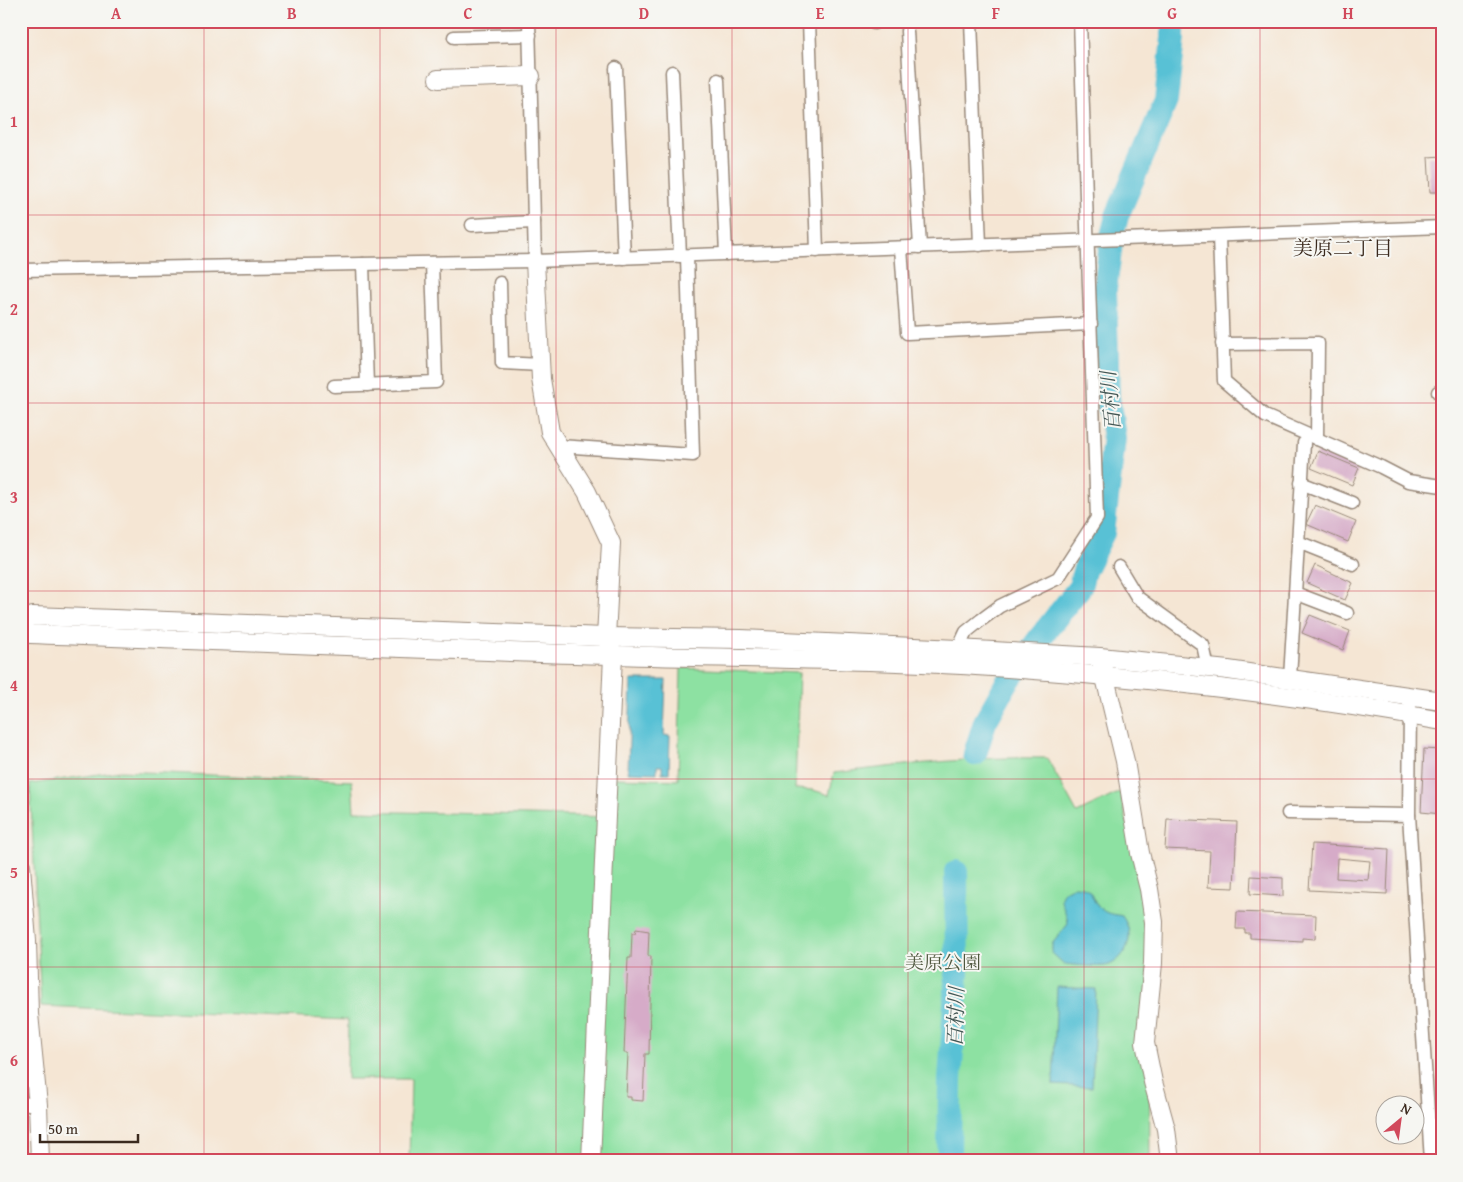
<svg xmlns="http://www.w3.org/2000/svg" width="1463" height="1182" font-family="'Gentium Book Plus','Noto Serif JP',serif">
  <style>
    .green { fill: #8de1a2; stroke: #648660 }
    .water { fill: #58c1d5; stroke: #4a767a }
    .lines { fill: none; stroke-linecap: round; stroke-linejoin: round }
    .river { stroke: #58c1d5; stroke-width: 24 }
    .building { fill: #d6abc8; fill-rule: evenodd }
    .street-casing { stroke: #988879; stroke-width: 15 }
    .secondary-casing { stroke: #988879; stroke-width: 20 }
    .street { stroke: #fff; stroke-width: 12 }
    .secondary { stroke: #fff; stroke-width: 18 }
    .grid { fill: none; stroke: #d1495b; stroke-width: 1; stroke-opacity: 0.55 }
    .labels { text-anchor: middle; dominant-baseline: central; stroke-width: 4; stroke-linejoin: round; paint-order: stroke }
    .park-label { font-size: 19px; fill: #50583f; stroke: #f6f6f2 }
    .neighbourhood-label { font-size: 20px; fill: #3b2a1e; stroke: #f6f6f2 }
    .water-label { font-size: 20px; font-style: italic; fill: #445755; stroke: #f6f6f2 }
    .neatline { fill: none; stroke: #d1495b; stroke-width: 2 }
    .grid-label { font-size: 16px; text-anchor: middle; font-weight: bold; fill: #d1495b }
  </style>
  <rect width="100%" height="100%" fill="#f6f6f2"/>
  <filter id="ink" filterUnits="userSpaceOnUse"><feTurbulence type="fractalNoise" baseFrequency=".02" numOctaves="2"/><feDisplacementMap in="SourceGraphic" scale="10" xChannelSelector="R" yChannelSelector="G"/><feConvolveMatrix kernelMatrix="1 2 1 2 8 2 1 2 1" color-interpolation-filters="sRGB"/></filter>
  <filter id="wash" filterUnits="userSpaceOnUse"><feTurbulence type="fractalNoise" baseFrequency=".0096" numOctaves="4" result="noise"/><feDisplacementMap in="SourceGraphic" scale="20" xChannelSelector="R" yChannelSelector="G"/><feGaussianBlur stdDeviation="1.12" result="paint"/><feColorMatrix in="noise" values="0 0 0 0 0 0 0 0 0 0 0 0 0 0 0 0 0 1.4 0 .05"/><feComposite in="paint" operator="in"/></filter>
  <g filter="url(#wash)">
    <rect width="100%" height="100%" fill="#f5e6d4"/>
    <!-- green -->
    <path class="green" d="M 681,668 L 799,673 L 795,789 L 813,790 L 829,795 L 834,773 C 904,765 976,756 1047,758 L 1077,813 L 1120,792 L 1141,882 L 1148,921 L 1150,1161 L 409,1161 L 411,1079 L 347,1079 L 348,1020 L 41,1006 L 30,784 L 120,771 L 352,781 L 354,811 L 615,817 L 614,778 L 678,780 Z"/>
    <!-- water -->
    <g class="water">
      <polygon points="631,680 666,680 664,735 670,736 669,773 662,773 662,766 657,766 657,773 628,772"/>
      <path d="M 1075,886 C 1095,887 1089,899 1100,908 C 1107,915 1114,914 1122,916 C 1126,922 1129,928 1129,935 C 1130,948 1118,965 1104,966 C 1091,967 1077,965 1064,964 L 1052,953 L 1052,944 L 1068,924 C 1067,906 1049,895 1075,886 Z"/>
      <polygon points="1057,987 1096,989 1092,1087 1053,1085"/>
    </g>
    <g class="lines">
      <!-- river -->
      <g class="river">
        <polyline points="975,754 985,722 1006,684 1039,639 1080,587 1084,571 1103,533 1114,438 1108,397 1105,289 1112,236 1117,216 1166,101 1173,38 1173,21"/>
        <polyline points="949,1161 950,1080 957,973 956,872"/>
      </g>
    </g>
    <g id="blocks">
      <!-- building -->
      <g class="building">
        <polygon points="1439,48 1442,48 1442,84 1440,84"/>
        <polygon points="1442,156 1442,192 1430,192 1428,157"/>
        <polygon points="1318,451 1359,468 1352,485 1311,468"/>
        <polygon points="1315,505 1356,522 1348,542 1306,524"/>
        <polygon points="1315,565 1353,583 1345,600 1307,583"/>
        <polygon points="1310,615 1350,631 1343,650 1302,633"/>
        <polygon points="1424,749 1442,750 1442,814 1421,812"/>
        <polygon points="1167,819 1237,822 1234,888 1208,887 1210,851 1165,849"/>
        <path d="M 1312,844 L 1389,849 L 1387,894 L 1309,890 ZM 1337,858 L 1370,861 L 1368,880 L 1336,878 Z"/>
        <polygon points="1251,876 1283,878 1283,896 1250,894"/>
        <polygon points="1237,912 1316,915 1315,939 1302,938 1302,941 1250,938 1250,933 1245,933 1245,929 1236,929"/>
        <polygon points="636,929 649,931 648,956 651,956 649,1054 645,1054 643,1101 631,1100 631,1097 626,1097 628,1053 624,1053 628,958 631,958 632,933 635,933"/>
      </g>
    </g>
  </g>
  <g filter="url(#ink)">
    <use href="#blocks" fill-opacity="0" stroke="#988879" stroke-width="1"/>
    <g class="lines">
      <defs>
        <g id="street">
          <polyline points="529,21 535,261"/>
          <polyline points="809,21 817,251"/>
          <polyline points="874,21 874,23"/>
          <polyline points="971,21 980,245"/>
          <polyline points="907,31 920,247"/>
          <polyline points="454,37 530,35"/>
          <polyline points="616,68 624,258"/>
          <polyline points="672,72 680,256"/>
          <polyline points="718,80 726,254"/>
          <polyline points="472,225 534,222"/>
          <polyline points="1219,236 1224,381 1265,416 1381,467 1408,481 1442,486"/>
          <polyline points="901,248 907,333 1091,324"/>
          <polyline points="363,264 367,385"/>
          <polyline points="21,270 535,261 1442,227"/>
          <polyline points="500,283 502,363 541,365"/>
          <polyline points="1222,344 1318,343 1317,439"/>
          <polyline points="334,386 436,382 432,263"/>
          <polyline points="1438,392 1442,392"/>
          <polyline points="559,446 693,455 687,256"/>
          <polyline points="1301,483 1352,503"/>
          <polyline points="1298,542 1353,564"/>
          <polyline points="1119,567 1137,597 1203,645 1208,668"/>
          <polyline points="1295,593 1347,613"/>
          <polyline points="958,649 966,632 981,620 1000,606 1058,578 1097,518 1080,21"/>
          <polyline points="1290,678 1304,443"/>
          <polyline points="1410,707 1409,815 1431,1161"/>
          <polyline points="1288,813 1409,815"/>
          <polyline points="21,1103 38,1105"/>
        </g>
        <g id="secondary">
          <polyline points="438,79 531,76"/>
          <polyline points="535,261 541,379 550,432 587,492 611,543 606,637 613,655 591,1161"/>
          <polyline points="21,620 33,616 606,637 741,639 958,649 1100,657 1228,670 1442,701"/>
          <path d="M 21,629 L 30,634 C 225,641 419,650 613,655 C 734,659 855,658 976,666 C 1132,676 1288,693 1442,721"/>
          <polyline points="1102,665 1125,761 1140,853 1149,889 1154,922 1153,963 1145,1043 1153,1082 1166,1129 1170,1161"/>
          <polyline points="21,866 27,941 29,1014 38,1105 40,1161"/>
        </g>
      </defs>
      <!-- street casing -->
      <use href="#street" class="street-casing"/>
      <!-- secondary casing -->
      <use href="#secondary" class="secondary-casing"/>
      <!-- street -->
      <use href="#street" class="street"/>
      <!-- secondary -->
      <use href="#secondary" class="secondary"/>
    </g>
  </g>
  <!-- grid -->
  <path class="grid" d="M 204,21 L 204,1161M 380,21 L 380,1161M 556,21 L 556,1161M 732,21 L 732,1161M 908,21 L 908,1161M 1084,21 L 1084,1161M 1260,21 L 1260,1161M 21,215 L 1442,215M 21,403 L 1442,403M 21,591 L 1442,591M 21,779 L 1442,779M 21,967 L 1442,967"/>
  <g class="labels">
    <!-- park labels -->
    <g class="park-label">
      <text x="943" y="962">美原公園</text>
    </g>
    <!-- neighbourhood labels -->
    <g class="neighbourhood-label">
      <text x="1343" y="247">美原二丁目</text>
    </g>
    <!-- water labels -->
    <g class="water-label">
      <text transform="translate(1110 401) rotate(-95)">百村川</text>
      <text transform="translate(955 1017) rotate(-88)">百村川</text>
    </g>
  </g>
  <!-- margin -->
  <rect width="1463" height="1182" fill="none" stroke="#f6f6f2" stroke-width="55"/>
  <!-- north arrow -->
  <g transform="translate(1400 1120) rotate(29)"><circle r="24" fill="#f6f6f2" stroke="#aba49d"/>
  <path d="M0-4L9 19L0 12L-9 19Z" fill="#d1495b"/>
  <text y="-8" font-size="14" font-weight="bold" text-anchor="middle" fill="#3b2a1e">N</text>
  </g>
  <!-- scale -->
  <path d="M40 1134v8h98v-8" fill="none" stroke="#3b2a1e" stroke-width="2.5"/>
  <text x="48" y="1134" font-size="15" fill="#3b2a1e" stroke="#f6f6f2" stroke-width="4" paint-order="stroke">50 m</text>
  <rect x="28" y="28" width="1408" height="1126" class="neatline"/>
  <g class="grid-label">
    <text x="116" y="19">A</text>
    <text x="292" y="19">B</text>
    <text x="468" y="19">C</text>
    <text x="644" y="19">D</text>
    <text x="820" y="19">E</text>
    <text x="996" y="19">F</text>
    <text x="1172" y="19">G</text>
    <text x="1348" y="19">H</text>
    <text x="14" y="127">1</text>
    <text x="14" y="315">2</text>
    <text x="14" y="503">3</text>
    <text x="14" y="691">4</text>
    <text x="14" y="878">5</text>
    <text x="14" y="1066">6</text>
  </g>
</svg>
